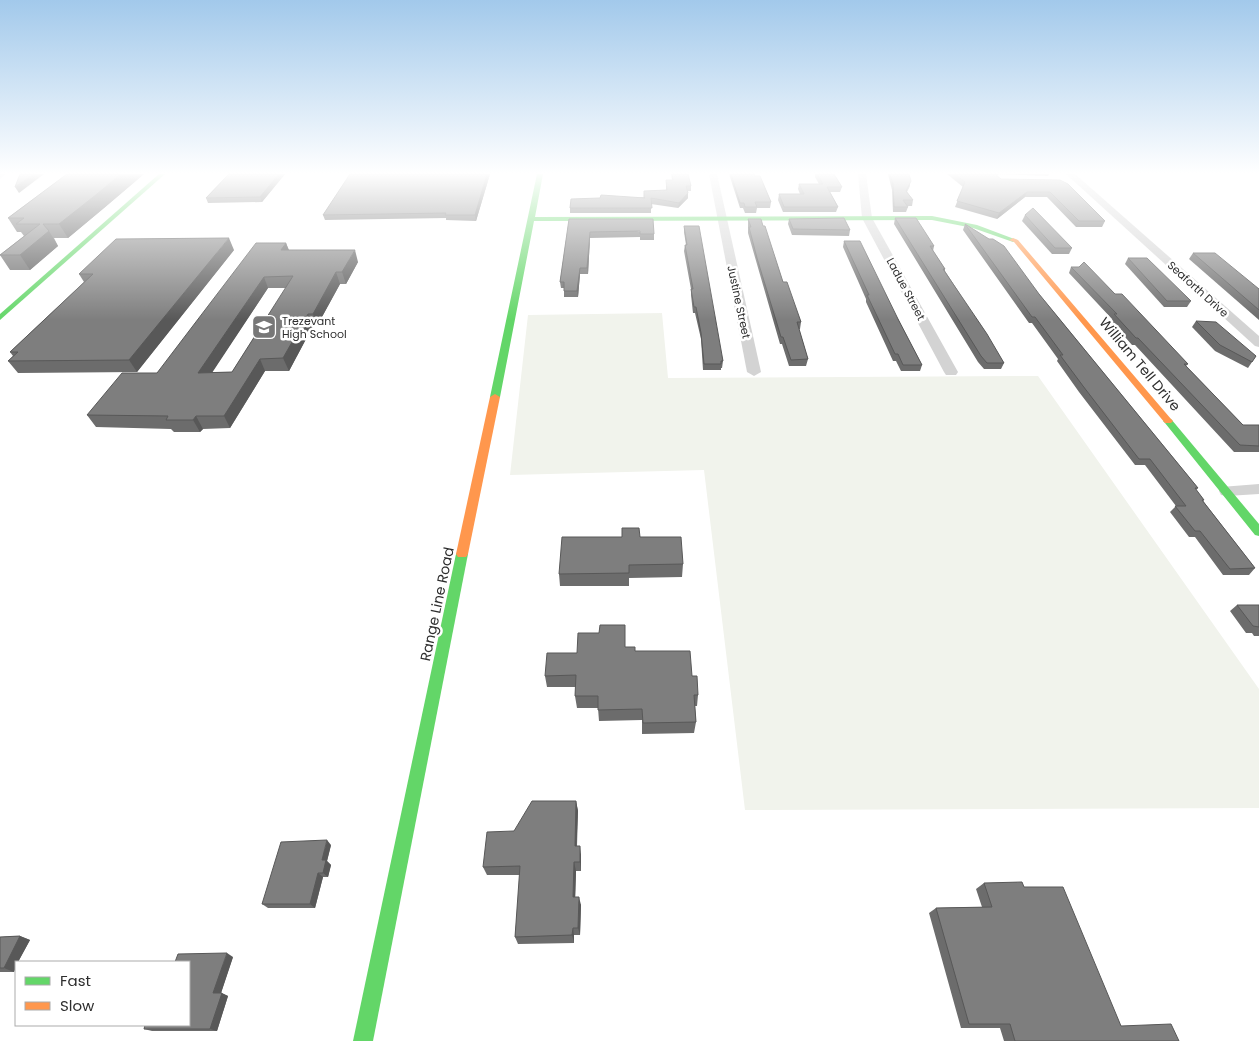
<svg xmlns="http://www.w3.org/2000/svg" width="1259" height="1041" font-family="Poppins,sans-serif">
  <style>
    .green { fill: #f1f3ec }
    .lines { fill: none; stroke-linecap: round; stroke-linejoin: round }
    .street { fill: #d3d3d3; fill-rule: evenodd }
    .fast { fill: #63d668; fill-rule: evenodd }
    .slow { fill: #ff974d; fill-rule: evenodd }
    .wall { fill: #6c6c6c; fill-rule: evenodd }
    .shaded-wall { fill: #585858 }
    .building { fill: #7e7e7e; stroke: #585858; fill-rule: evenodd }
    .labels { text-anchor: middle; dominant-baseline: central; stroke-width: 5; stroke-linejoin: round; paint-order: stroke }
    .far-street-label { font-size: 11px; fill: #2e2e2e; stroke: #fff }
    .far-poi-label { font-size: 11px; fill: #2e2e2e; stroke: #fff; text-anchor: start }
    .street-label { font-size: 14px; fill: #2e2e2e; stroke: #fff }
  </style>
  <rect width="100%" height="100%" fill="#fff"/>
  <!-- green -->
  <polygon class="green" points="662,313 668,378 1038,376 1259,689 1259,808 745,810 704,470 510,475 528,315"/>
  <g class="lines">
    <!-- street -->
    <g class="street">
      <polygon points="0,174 6,174 0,179"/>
      <polygon points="709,174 717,174 761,372 754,376 747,372"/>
      <polygon points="858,174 866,174 872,218 958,372 956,375 946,375 944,372 862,218"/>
      <polygon points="1066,174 1075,174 1259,336 1259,347 1255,346"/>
      <polygon points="1259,484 1259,494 1227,496 1221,495 1219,491 1221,487"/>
    </g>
    <!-- fast -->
    <g class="fast">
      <polygon points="159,174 165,174 0,320 0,314"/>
      <polygon points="537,174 543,174 535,217 932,216 977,225 1017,240 1013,242 973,228 932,220 534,221 500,397 495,400 490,397"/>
      <polygon points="1168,418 1171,419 1259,524 1259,536 1255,535 1165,423 1163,421 1165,419"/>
      <polygon points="462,550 466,551 468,554 373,1041 353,1041 456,554 458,551"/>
    </g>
    <!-- slow -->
    <g class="slow">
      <polygon points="1013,238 1018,240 1171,419 1173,421 1171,423 1165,423 1014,242 1009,240"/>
      <polygon points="495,394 500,397 468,554 466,557 458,557 456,554 490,397"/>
    </g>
  </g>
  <!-- wall -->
  <g class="wall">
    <polygon points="67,174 144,174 104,208 68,238 54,238 58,246 30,270 10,270 0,255 24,236 21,232 17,232 8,218"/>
    <polygon points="229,174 285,174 262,202 208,203 206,198"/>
    <polygon points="490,174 476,221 446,220 446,218 325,220 323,215"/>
    <polygon points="671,174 688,174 691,186 691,191 687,191 688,198 678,208 651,204 651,213 570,213 570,208 644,197 666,190 666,180 672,180"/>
    <polygon points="729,174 754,174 771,202 770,208 757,208 756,213 745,213 743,208 740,208"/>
    <polygon points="815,174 834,174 842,187 840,192 830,192 838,207 836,212 783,212 778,200 779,194 800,194 798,189 799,184 819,184 815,177"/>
    <polygon points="888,174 909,174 910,186 907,192 913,200 912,206 907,206 908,207 906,212 893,212 892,190"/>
    <polygon points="947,174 1049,174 1048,176 999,174 997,176 1001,179 1060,180 1105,221 1102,227 1076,227 1047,197 1025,197 997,219 955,207 963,187"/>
    <polygon points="1025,215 1072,248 1069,254 1052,254 1022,221"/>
    <polygon points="895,218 934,246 933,251 945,269 945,271 1004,363 1001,369 984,369 978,362 894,224"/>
    <polygon points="569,219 654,234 654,240 640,240 640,237 590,238 588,274 580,274 578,297 564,297 564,288 561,288 560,282"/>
    <polygon points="748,219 783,282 801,322 800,329 799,329 808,359 806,366 789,366 782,344 780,344 748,233"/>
    <polygon points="789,219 850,230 849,236 792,235 788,224"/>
    <polygon points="965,224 1039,294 1198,488 1196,490 1204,500 1203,501 1255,568 1249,575 1223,575 1195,537 1189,537 1170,512 1176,506 1145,465 1135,465 1079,392 1057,361 1058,359 1032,323 1029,323 963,230"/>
    <polygon points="684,226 723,361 722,368 721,368 721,370 703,370 701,339 695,313 693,313 691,295 691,289 684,251 685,245 686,245 684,232"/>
    <polygon points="844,241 898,319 922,365 920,371 901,371 896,361 893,361 866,302 866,299 843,247"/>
    <path d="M 286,243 L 289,250 L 358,262 L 346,284 L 340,284 L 317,326 L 313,326 L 289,371 L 265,371 L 230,428 L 203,429 L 200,432 L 174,432 L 171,429 L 96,427 L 87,415 L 157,373 ZM 268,288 L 286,288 L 232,372 L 212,372 Z"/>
    <polygon points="234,250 137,372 18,373 8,361 13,356 10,352 84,282 79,274"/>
    <polygon points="1193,253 1259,289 1259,320 1189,259"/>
    <polygon points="1128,258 1191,301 1187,307 1164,307 1125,264"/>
    <polygon points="1071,267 1115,294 1188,364 1186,366 1243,425 1259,425 1259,452 1234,452 1135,345 1132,345 1111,321 1112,319 1069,273"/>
    <polygon points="1196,321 1256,356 1248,368 1215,351 1192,327"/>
    <polygon points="640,537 683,564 682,577 629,578 629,586 560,586 559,574"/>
    <polygon points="1237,605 1259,605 1259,636 1254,636 1252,633 1246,633 1230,611"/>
    <polygon points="625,647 692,676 698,695 697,706 695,706 696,722 694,733 642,734 642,720 599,721 598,708 577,708 575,696 576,687 547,687 545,676 577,653"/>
    <polygon points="576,801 578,811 577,846 581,855 581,871 576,871 575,897 581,905 580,935 574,935 574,943 518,944 515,937 520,875 487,875 483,867 514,831"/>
    <polygon points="331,845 327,861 331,865 328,877 323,877 315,908 268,908 262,904"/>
    <polygon points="984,883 1024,887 1121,1026 1179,1041 1004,1041 1000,1028 961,1028 929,913 936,908 982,907 976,889"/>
    <polygon points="20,936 30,940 18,962 16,962 14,972 0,972 0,937"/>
    <polygon points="233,957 221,993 228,996 217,1031 152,1031 144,1029"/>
  </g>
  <!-- shaded-wall -->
  <g class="shaded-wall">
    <polygon points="34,174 44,174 19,193 15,187"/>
    <polygon points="121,174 144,174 104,208 68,238 59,224"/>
    <polygon points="279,174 285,174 262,202 260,197"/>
    <polygon points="487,174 490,174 476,221 475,215"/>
    <polygon points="1027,192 1025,197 997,219 999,213"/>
    <polygon points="688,193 688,198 678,208 679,203"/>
    <polygon points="49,231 58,246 30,270 20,255"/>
    <polygon points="590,232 590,238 588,274 587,268"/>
    <polygon points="229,238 234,250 137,372 129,360"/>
    <polygon points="286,243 290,254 281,250"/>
    <polygon points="355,250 358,262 346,284 342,272"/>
    <polygon points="580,268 580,274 578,297 577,291"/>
    <polygon points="336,272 340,284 317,326 313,314"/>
    <polygon points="264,277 268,288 204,385 198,373"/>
    <polygon points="308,314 313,326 289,371 283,358"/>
    <polygon points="260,359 265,371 230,428 224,416"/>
    <polygon points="196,416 203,429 200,432 193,420"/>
    <polygon points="576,801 578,811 576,855 575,846"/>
    <polygon points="327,840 331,845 327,861 331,865 328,877 323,873 322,860"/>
    <polygon points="580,846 581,855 581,871 580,862"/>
    <polygon points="574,862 576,871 575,905 573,897"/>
    <polygon points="318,873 323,877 315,908 310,904"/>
    <polygon points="579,897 581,905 580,935 578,928"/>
    <polygon points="573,928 574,935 574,943 572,935"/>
    <polygon points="20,936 30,940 18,962 16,962 16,967 14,972 4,968"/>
    <polygon points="227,953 233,957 220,996 213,993"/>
    <polygon points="222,993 228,996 217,1031 210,1029"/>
  </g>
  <!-- building -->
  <g class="building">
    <polygon points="20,174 34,174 15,187"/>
    <polygon points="67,174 121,174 97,194 59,224 43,224 49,231 20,255 0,255 40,224 16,224 24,218 8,218"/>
    <polygon points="229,174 279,174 260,197 206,198"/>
    <polygon points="350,174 487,174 475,215 445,215 446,213 323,215"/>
    <polygon points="672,174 688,174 691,186 686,186 688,193 679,203 651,198 652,208 570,208 571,199 600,198 601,195 645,198 644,197 644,191 667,190 666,180 673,180"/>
    <polygon points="731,174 754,174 755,176 760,176 771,202 755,202 757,207 745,207 744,203 740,203"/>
    <polygon points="817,174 834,174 842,187 827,187 838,207 784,207 779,194 804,194 799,184 823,184"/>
    <polygon points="890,174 909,174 911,181 906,191 913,200 903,200 908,207 894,207 893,184"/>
    <polygon points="955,174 996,174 996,175 1001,179 1060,180 1068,184 1105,221 1079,221 1050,192 1027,192 999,213 957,201 965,182"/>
    <polygon points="1033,208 1072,248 1055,248 1025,215"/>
    <polygon points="844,218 850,230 793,229 789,219"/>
    <polygon points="895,218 916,218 934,246 930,246 945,269 943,269 987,334 1004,363 987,363 981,356"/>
    <polygon points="569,219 653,219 654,234 640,234 640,231 590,232 587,268 580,268 577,291 564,291 564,282 560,282"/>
    <polygon points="748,219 761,219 763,226 765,226 783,282 787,282 801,322 797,322 808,359 791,360 783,337 781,337 757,258 749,227 751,227"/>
    <polygon points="965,224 989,239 993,239 1004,246 1039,294 1198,488 1195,488 1204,500 1202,500 1255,568 1230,569 1200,531 1195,531 1175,506 1186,506 1150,459 1139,459 1083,386 1060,355 1063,355 1035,317 1032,317"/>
    <polygon points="684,226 699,226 723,361 721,361 721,364 704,364 701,333 696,307 694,307 691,289 693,289 685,245 687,245"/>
    <polygon points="229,238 129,360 8,361 18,352 10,352 93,274 79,274 116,239"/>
    <polygon points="844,241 860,241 898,319 922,365 903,365 898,354 895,354 867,295 869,295"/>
    <path d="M 256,243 L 286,243 L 281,250 L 355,250 L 342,272 L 336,272 L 313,314 L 308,314 L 283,358 L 260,359 L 224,416 L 196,416 L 193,420 L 166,420 L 168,416 L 87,415 L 122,373 L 157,373 ZM 293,276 L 232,372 L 198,373 L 264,277 Z"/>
    <polygon points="1193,253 1215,253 1259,289 1259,310"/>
    <polygon points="1128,258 1147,258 1191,301 1167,301"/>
    <polygon points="1084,262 1115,294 1122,294 1188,364 1184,364 1243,425 1259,425 1259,446 1240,445 1138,338 1136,338 1114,314 1117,314 1071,267 1079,267"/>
    <polygon points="1196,321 1216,322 1256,356 1252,362 1220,345"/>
    <polygon points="622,528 639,528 640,537 681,537 683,564 629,565 629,573 559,574 562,537 622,537"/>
    <polygon points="1237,605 1259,605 1259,627 1253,626"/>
    <polygon points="600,625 625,625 625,647 635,647 635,651 690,651 692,676 697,676 698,695 694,695 696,722 643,723 642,709 598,710 598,696 575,696 576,675 545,676 547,653 577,653 578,633 599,633"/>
    <polygon points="532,801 576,801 575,846 580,846 580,862 574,862 573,897 579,897 578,928 573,928 572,935 515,937 520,866 483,867 487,832 514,831"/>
    <polygon points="327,840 322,860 326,860 323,873 318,873 310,904 262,904 281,842"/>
    <polygon points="1022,882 1024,887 1063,887 1121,1026 1171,1024 1179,1041 1015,1041 1010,1024 969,1024 936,908 992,907 984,883"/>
    <polygon points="20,936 4,968 0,968 0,937"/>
    <polygon points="227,953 213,993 222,993 210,1029 144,1029 145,1025 189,1025 189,962 175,962 178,954"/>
  </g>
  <!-- sky -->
  <linearGradient id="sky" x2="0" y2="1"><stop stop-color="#a2c9eb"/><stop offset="0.54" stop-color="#fff"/><stop offset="1" stop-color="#fff" stop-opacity="0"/></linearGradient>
  <rect width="1259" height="320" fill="url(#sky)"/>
  <!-- icons -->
  <defs>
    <symbol id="school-square" viewBox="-11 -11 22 22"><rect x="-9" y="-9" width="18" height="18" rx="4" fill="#777" stroke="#fff"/><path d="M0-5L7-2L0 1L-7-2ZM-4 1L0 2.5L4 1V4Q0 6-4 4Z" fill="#fff"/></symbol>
  </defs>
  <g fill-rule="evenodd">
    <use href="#school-square" x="250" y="313" width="28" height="28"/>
  </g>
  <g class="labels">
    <!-- far-street labels -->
    <g class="far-street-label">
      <text transform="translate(906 289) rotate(62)">Ladue Street</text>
      <text transform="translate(1198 289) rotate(42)">Seaforth Drive</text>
      <text transform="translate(739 302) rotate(78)">Justine Street</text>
    </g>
    <!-- far-poi labels -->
    <g class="far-poi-label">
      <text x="282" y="321">Trezevant<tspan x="282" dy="13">High School</tspan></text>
    </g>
    <!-- street labels -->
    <g class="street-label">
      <text transform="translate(1140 364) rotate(50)">William Tell Drive</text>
      <text transform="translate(437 604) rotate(-78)">Range Line Road</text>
    </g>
  </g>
  <!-- legend -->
  <rect x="15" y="961" width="175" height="65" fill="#ffffff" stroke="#ababab"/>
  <rect x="25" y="977" width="25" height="8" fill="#63d668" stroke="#ababab"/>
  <text x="60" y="986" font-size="15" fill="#2e2e2e">Fast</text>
  <rect x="25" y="1002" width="25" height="8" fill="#ff974d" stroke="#ababab"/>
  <text x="60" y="1011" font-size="15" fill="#2e2e2e">Slow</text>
</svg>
